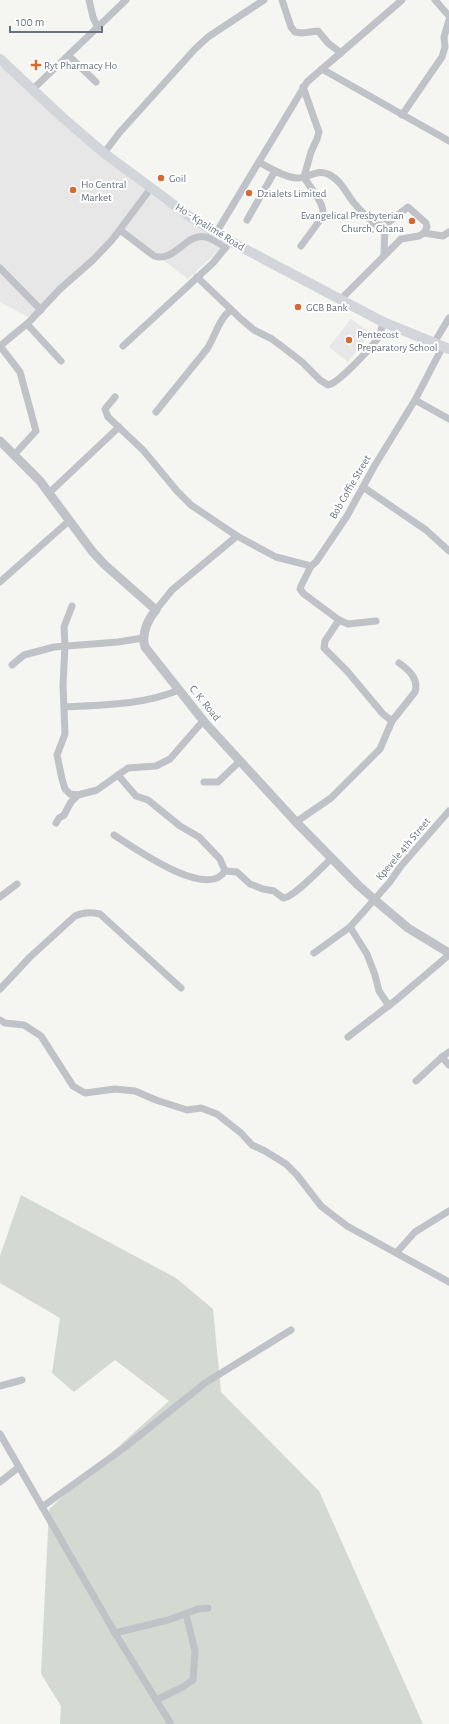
<svg xmlns="http://www.w3.org/2000/svg" width="449" height="1724" font-family="'Alegreya Sans',sans-serif">
  <style>
    .built { fill: #e6e7e6 }
    .green { fill: #d4dad2 }
    .lines { fill: none; stroke-linecap: round; stroke-linejoin: round }
    .minor { stroke: #bfc2c6; stroke-width: 7 }
    .tertiary { stroke: #bfc2c6; stroke-width: 9 }
    .secondary { stroke: #d2d5da; stroke-width: 10 }
    .poi-dot { fill: #d56a32; stroke: #fff; stroke-width: 1.5 }
    .labels { text-anchor: middle; dominant-baseline: central; stroke-width: 4; stroke-linejoin: round; paint-order: stroke }
    .poi-label { font-size: 11px; fill: #677281; stroke: #fff; text-anchor: start }
    .street-label { font-size: 11px; fill: #677281; stroke: #fff }
  </style>
  <rect width="100%" height="100%" fill="#f5f5f2"/>
  <!-- built -->
  <g class="built">
    <polygon points="2,66 129,178 162,203 230,240 188,279 155,254 123,234 28,317 0,302 0,68"/>
    <polygon points="351,319 370,333 348,362 329,347"/>
  </g>
  <!-- green -->
  <polygon class="green" points="21,1195 176,1278 213,1309 221,1392 319,1491 423,1724 60,1724 61,1706 41,1674 49,1509 169,1401 115,1360 74,1392 52,1373 60,1318 0,1283 0,1256"/>
  <g class="lines">
    <!-- minor -->
    <g class="minor">
      <polyline points="89,0 93,17 98,28"/>
      <polyline points="282,0 291,27 295,32 302,33 318,31 328,43 341,53"/>
      <polyline points="435,0 449,16"/>
      <polyline points="69,56 96,82"/>
      <polyline points="322,69 402,0"/>
      <polyline points="33,89 126,0"/>
      <polyline points="402,115 442,57 445,47 444,37 449,20"/>
      <polyline points="104,153 120,132 195,49 208,37 264,0"/>
      <path d="M 259,162 C 270,168 283,177 296,178 C 308,179 315,169 328,174 C 341,180 346,193 354,203 C 361,211 368,219 376,225 L 385,225 L 408,207 L 426,223 L 427,227 L 424,233 L 419,236 L 401,239 L 340,300"/>
      <polyline points="247,220 275,171"/>
      <path d="M 120,230 L 154,256 C 175,263 186,232 206,237 C 213,239 219,244 226,247"/>
      <polyline points="216,233 307,82 322,69 449,141"/>
      <polyline points="424,233 443,236 449,232"/>
      <path d="M 301,246 L 323,216 C 325,203 310,188 304,177 L 311,152 L 317,139 L 319,132 L 303,87"/>
      <polyline points="384,255 385,225"/>
      <polyline points="0,268 41,310"/>
      <path d="M 197,277 L 241,319 L 254,330 L 272,339 L 284,348 L 302,362 L 320,380 L 328,385 C 339,383 374,345 380,335 C 381,331 382,326 383,322"/>
      <polyline points="27,324 61,361"/>
      <polyline points="434,343 449,318"/>
      <polyline points="123,346 213,263 226,247 228,240"/>
      <polyline points="115,397 105,409 108,417 143,450 177,491 191,505 237,536"/>
      <polyline points="415,400 449,419"/>
      <path d="M 156,412 L 207,349 C 215,337 219,318 231,310"/>
      <polyline points="14,455 36,431 20,372 0,346 29,322 60,289 93,260 112,240 151,188"/>
      <polyline points="363,487 426,530 449,551"/>
      <polyline points="49,493 119,427"/>
      <polyline points="311,566 301,586 300,589 304,594 339,620 348,624 376,621"/>
      <polyline points="0,582 70,520"/>
      <polyline points="72,606 64,627 65,646 63,685 65,734 57,755 62,779 65,789 70,794 78,795"/>
      <polyline points="156,610 172,590 237,536 276,557 311,566 316,562 347,516 375,465 415,400 443,346"/>
      <polyline points="339,620 325,641 324,648 347,671 383,714 392,721"/>
      <polyline points="12,665 24,655 54,647 118,642 143,638"/>
      <path d="M 65,707 C 104,705 143,705 179,690"/>
      <path d="M 118,775 L 136,796 L 148,800 L 180,826 L 199,837 L 220,859 L 225,871 L 237,872 L 250,884 L 263,889 L 274,891 L 283,898 C 293,898 323,866 332,858"/>
      <polyline points="204,782 218,782 240,761"/>
      <path d="M 296,822 L 331,798 L 380,749 L 392,721 L 415,692 C 419,679 409,670 399,663"/>
      <polyline points="56,823 59,818 64,815 71,802 78,795 97,790 128,768 156,766 170,759 203,721"/>
      <path d="M 114,835 C 134,848 207,900 225,871"/>
      <polyline points="0,897 17,884"/>
      <polyline points="314,953 350,927"/>
      <path d="M 0,989 L 30,957 L 75,916 C 83,912 91,912 100,914 L 181,988"/>
      <polyline points="389,1006 379,991 375,975 367,954 350,927 389,883 401,866 449,811"/>
      <polyline points="0,1020 5,1023 24,1025 41,1036 73,1086 85,1093 115,1089 135,1091 156,1100 187,1110 201,1108 217,1114 241,1133 252,1145 265,1151 286,1164 297,1175 321,1206 347,1226 449,1282"/>
      <polyline points="348,1037 396,1000 449,955"/>
      <polyline points="442,1057 449,1065"/>
      <polyline points="416,1081 442,1057 449,1052"/>
      <polyline points="397,1252 415,1232 449,1211"/>
      <polyline points="0,1386 22,1380"/>
      <polyline points="0,1434 115,1633 171,1724"/>
      <polyline points="0,1482 19,1467"/>
      <polyline points="42,1507 124,1448 205,1383 291,1330"/>
      <polyline points="115,1633 168,1620 198,1609 208,1608"/>
      <polyline points="156,1700 183,1687 193,1680 195,1651 186,1614"/>
    </g>
    <!-- tertiary -->
    <path class="tertiary" d="M 0,441 L 40,481 L 92,551 L 105,565 L 156,610 C 148,619 141,634 145,647 L 206,724 L 296,822 L 358,885 L 376,901 L 408,928 L 449,953"/>
    <!-- secondary -->
    <polyline class="secondary" points="0,59 62,117 104,153 189,216 228,240 383,322 449,349"/>
  </g>
  <!-- markers -->
  <g class="poi-dot">
    <path d="M34 59h4v4h4v4h-4v4h-4v-4h-4v-4h4z"/>
    <circle cx="161" cy="178" r="4"/>
    <circle cx="73" cy="190" r="4"/>
    <circle cx="249" cy="193" r="4"/>
    <circle cx="412" cy="221" r="4"/>
    <circle cx="298" cy="307" r="4"/>
    <circle cx="349" cy="340" r="4"/>
  </g>
  <g class="labels">
    <!-- poi labels -->
    <g class="poi-label">
      <text x="44" y="65">Ryt Pharmacy Ho</text>
      <text x="169" y="178">Goil</text>
      <text x="81" y="184">Ho Central<tspan x="81" dy="13">Market</tspan></text>
      <text x="257" y="193">Dzialets Limited</text>
      <text x="404" y="215" text-anchor="end">Evangelical Presbyterian<tspan x="404" dy="13">Church, Ghana</tspan></text>
      <text x="306" y="307">GCB Bank</text>
      <text x="357" y="334">Pentecost<tspan x="357" dy="13">Preparatory School</tspan></text>
    </g>
    <!-- street labels -->
    <g class="street-label">
      <text transform="translate(210 227) rotate(32)">Ho - Kpalimé Road</text>
      <text transform="translate(350 487) rotate(-60)">Bob Coffie Street</text>
      <text transform="translate(205 703) rotate(51)">C. K. Road</text>
      <text transform="translate(403 849) rotate(-50)">Kpevele 4th Street</text>
    </g>
  </g>
  <!-- scale -->
  <path d="M10 26v6h92v-6" fill="none" stroke="#677281" stroke-width="2"/>
  <text x="16" y="26" font-size="12" fill="#677281" stroke="#ffffff" stroke-width="3" paint-order="stroke">100 m</text>
</svg>
